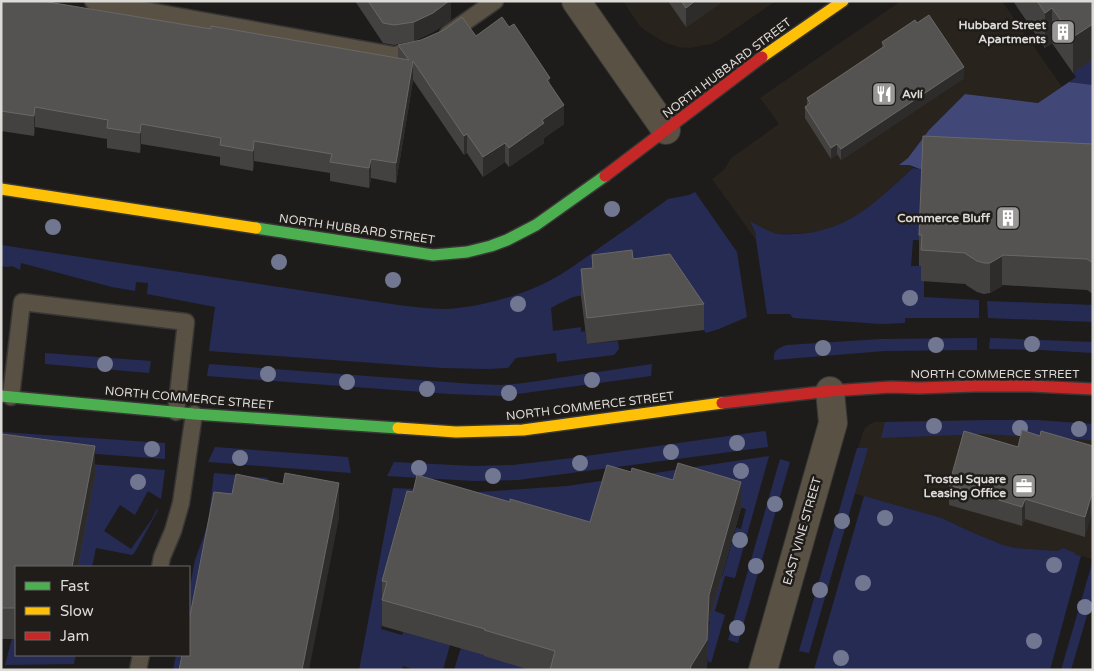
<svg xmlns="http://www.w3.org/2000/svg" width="1094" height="671" font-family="'Varela Round',sans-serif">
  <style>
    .built { fill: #28231c }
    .green { fill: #262b54 }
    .forest { fill: #414877 }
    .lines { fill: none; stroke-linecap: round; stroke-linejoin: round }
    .lane-casing { stroke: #383735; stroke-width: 19 }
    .street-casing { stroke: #383735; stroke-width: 30 }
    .fast-casing { stroke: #383735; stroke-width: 14 }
    .slow-casing { stroke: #383735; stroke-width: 14 }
    .jam-casing { stroke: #383735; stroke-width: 14 }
    .lane { stroke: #595144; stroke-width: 16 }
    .street { stroke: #595144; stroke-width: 28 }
    .fast { stroke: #4caf50; stroke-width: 11 }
    .slow { stroke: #ffc107; stroke-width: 11 }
    .jam { stroke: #c62828; stroke-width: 11 }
    .tree { fill: #727791 }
    .wall { fill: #444241 }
    .shaded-wall { fill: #2e2c2b }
    .building { fill: #545352; stroke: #6a6867 }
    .labels { text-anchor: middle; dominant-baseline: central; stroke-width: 5; stroke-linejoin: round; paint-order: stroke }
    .poi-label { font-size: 12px; font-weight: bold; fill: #dddbd8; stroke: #1f1c19; text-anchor: end }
    .street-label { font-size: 12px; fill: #dddbd8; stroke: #1f1c19 }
  </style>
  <rect width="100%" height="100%" fill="#1e1c1a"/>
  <!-- built -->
  <g class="built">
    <polygon points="623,1 776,1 719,40 711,44 689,48 678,47 664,42 646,31 639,25"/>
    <polygon points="901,1 1002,1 1062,87 1038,103 965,94 929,130 908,158 900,165 909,165 913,168 878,200 864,211 846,222 827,230 807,233 783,234 773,233 756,240 712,179 724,170 731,158 779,124 760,98"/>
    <polygon points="990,420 1036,420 1093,424 1093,559 1076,555 1063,548 1057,551 1016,548 1003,545 969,531 942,518 845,491 863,432 866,427 870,424 875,422 885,422"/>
  </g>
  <!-- green -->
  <g class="green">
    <polygon points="1093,59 1093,85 1069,82 1076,77 1073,73"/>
    <path d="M 926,167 L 923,240 L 913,240 L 911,266 L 921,266 L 921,281 L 924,281 L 924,297 L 979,300 L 979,318 L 905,318 L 905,323 L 881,324 L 793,318 L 790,314 L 767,314 L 756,240 L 756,234 L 750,221 C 757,225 765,230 774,233 C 781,235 789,234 796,234 C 851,231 876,201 913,168 L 920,169 Z"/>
    <path d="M 695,192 L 737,252 L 747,317 L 719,329 L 706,333 L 670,280 L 573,297 L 558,304 L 551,308 L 553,331 L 581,327 L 581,332 L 585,331 L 587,344 L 618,341 L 619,349 L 614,355 L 557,362 L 556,353 L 516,358 L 508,368 L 487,369 L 442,368 L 209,351 L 215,307 L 147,294 L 148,283 L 136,282 L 135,291 L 112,287 L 21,263 L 20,270 L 12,266 L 7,267 L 1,266 L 1,245 L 398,305 C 414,307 431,309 448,309 C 479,307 512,298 541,285 C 563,275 582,260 602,246 C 624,231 646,215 668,199 L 689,195 Z"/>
    <polygon points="987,301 1093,305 1093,322 988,318"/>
    <path d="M 977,338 L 977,350 L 885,351 L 774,360 C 773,350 778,348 787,345 L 881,339 Z"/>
    <polygon points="990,338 1093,342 1093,353 1041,350 989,349"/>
    <polygon points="45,353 151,361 149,373 45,364"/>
    <polygon points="209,364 473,384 501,385 524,383 652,364 651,376 503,396 449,394 207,376"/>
    <polygon points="990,420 1036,420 1093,424 1093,440 983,434 881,438 885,422"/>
    <polygon points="764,431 766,432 768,447 518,480 474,481 387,476 394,462 474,466 513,465 572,458"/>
    <polygon points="1,432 165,443 165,459 1,447"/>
    <polygon points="215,447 348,457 351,473 208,462"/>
    <polygon points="857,448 868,448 809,653 799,651"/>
    <polygon points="769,456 735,578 725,576 715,611 725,615 711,663 708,661 708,651 703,649 710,622 703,620 723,574 736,528 741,529 746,509 724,503 591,559 407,494 403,501 391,551 387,609 381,629 402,635 403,632 450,645 443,670 415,670 403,666 402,670 359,670 393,488 479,492 567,486"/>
    <polygon points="780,459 790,462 738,643 728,640"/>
    <polygon points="40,460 165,470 161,499 148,491 135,515 120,505 104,531 131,549 152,519 157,509 158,510 135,552 132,555 96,548 92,567 78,567"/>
    <polygon points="214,473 268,478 262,515 186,670 173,670 176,655 189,655 189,591 195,560 202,541 208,523"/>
    <polygon points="864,496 942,518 969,531 1003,545 1016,548 1057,551 1063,548 1075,553 1076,555 1081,556 1050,670 814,670"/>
    <polygon points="1093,560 1093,595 1071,670 1061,670"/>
    <polygon points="12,638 16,639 16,655 76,655 74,664 5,665"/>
    <polygon points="463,641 487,648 485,656 508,663 562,670 454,670"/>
  </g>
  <!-- forest -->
  <polygon class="forest" points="1069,82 1093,85 1093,175 927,167 920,169 909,165 899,165 908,158 929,130 965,94 1038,103"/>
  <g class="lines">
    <defs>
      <g id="lane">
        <polyline points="93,1 394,55 417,51 420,50"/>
        <polyline points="448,34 495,1"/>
        <polyline points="11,397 22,302 186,322 176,412"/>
        <polyline points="160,567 162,557 173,531 181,503 194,414"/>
        <polyline points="138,670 141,655"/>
      </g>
      <g id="street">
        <polyline points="576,1 666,130"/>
        <polyline points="763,670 833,423 830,391"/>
      </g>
      <g id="fast">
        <polyline points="256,228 433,255 467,252 491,246 507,240 536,225 605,176"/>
        <polyline points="1,396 194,414 398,428"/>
      </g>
      <g id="slow">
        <polyline points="762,57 843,1"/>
        <polyline points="1,189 256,228"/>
        <polyline points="398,428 456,432 523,430 722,403"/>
      </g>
      <g id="jam">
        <polyline points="605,176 762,57"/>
        <polyline points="722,403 830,391 891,387 919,388 975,386 1031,386 1093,389"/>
      </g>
    </defs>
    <!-- lane casing -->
    <use href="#lane" class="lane-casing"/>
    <!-- street casing -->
    <use href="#street" class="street-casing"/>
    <!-- fast casing -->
    <use href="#fast" class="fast-casing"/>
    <!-- slow casing -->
    <use href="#slow" class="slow-casing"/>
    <!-- jam casing -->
    <use href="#jam" class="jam-casing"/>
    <!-- lane -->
    <use href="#lane" class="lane"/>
    <!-- street -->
    <use href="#street" class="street"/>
    <!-- fast -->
    <use href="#fast" class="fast"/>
    <!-- slow -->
    <use href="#slow" class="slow"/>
    <!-- jam -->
    <use href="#jam" class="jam"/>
  </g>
  <!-- trees -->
  <g class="tree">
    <circle cx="612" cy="209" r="8"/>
    <circle cx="53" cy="227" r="8"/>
    <circle cx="279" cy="262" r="8"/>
    <circle cx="393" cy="280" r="8"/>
    <circle cx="910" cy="298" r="8"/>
    <circle cx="518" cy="304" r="8"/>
    <circle cx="1032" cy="344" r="8"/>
    <circle cx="936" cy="345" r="8"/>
    <circle cx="823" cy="348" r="8"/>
    <circle cx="105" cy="364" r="8"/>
    <circle cx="268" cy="374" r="8"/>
    <circle cx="592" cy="380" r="8"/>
    <circle cx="347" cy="382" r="8"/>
    <circle cx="427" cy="389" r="8"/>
    <circle cx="509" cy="393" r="8"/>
    <circle cx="934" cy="426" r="8"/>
    <circle cx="1020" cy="428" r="8"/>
    <circle cx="1079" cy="429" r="8"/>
    <circle cx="737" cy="443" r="8"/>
    <circle cx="152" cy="449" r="8"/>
    <circle cx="671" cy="452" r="8"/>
    <circle cx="240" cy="458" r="8"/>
    <circle cx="580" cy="463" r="8"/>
    <circle cx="419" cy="468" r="8"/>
    <circle cx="741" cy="471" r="8"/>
    <circle cx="493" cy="476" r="8"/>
    <circle cx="138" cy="482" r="8"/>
    <circle cx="775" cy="504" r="8"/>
    <circle cx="885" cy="518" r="8"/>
    <circle cx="842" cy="521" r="8"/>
    <circle cx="740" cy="540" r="8"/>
    <circle cx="1054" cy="565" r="8"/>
    <circle cx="756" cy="566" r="8"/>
    <circle cx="863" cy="583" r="8"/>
    <circle cx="820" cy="590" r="8"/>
    <circle cx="1085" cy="607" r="8"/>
    <circle cx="737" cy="628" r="8"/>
    <circle cx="1034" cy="641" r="8"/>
    <circle cx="841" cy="658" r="8"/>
  </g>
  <!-- wall -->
  <g class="wall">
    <polygon points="1,1 211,29 398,58 398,45 476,36 550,85 564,124 544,138 544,143 509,167 505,162 483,177 467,153 464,155 413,80 396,183 371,178 369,188 330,181 330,173 254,161 253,171 220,165 220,157 141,144 140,153 107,148 107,139 35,127 34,136 1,131"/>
    <polygon points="355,1 451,1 451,20 433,32 414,41 394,45 383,43"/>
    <polygon points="668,1 723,1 686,27"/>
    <polygon points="1013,1 1093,1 1093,59 1073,73 1052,43 1045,48"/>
    <polygon points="882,42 964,78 841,160 837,154 831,159 805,118 805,107 807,106 807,98 882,47"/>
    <polygon points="1093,144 1093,294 1087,290 1002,285 1002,286 990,293 984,294 977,292 966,285 966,284 921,281 921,266 919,266 919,235"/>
    <polygon points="592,255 633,259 704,304 704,330 587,344 581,296 581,269 592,268"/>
    <polygon points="1,434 95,477 78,567 16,567 16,639 1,639"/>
    <polygon points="1040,436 1093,446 1085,537 1025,519 1022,526 949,505 949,485"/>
    <polygon points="413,492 510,502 590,522 741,508 709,621 707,667 706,670 530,670 484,656 484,655 382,626 382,581"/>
  </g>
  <!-- shaded-wall -->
  <g class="shaded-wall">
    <polygon points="449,1 451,1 451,20 433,32 414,41 414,22"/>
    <polygon points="695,1 723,1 686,27 686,8"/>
    <polygon points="1052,8 1052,43 1045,48 1045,13"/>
    <polygon points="1093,24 1093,59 1073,73 1073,37"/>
    <polygon points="413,61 413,80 396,183 396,163"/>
    <polygon points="964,67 964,78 841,160 841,149"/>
    <polygon points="550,78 550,98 547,80"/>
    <polygon points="564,105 564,124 544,138 544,143 509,167 509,148 542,120"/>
    <polygon points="35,107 35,127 34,136 34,116"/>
    <polygon points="141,124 141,144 140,153 140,133"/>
    <polygon points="467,134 467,153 464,155 464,136"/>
    <polygon points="254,141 254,161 253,171 253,151"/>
    <polygon points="505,143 505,162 483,177 483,157"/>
    <polygon points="837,144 837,154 831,159 831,148"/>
    <polygon points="371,159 371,178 369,188 369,168"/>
    <polygon points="1002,255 1002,286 990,293 990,263"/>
    <polygon points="95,446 95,477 78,567 72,567"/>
    <polygon points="741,482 741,508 709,621 707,667 706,670 690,670 709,595"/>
    <polygon points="339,483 339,518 309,670 302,670"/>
    <polygon points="1093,490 1093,510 1085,537 1085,517"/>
    <polygon points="1025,499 1025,519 1022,526 1022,507"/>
  </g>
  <!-- building -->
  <g class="building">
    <polygon points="1,1 42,1 211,29 211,26 409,60 398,45 421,40 444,30 462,17 476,36 502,17 509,27 514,24 550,78 547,80 564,105 542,120 544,123 509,148 505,143 483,157 467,134 464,136 413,61 396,163 371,159 369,168 330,162 332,154 254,141 253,151 220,145 221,138 141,124 140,133 107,128 108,120 35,107 34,116 1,111"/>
    <polygon points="368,1 449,1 433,13 414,22 394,25 383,23"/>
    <polygon points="681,1 695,1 686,8"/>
    <polygon points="1037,1 1093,1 1093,24 1073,37 1052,8 1045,13"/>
    <polygon points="929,15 964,67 841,149 837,144 831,148 805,107 810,103 807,98 885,46 882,42 915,20 917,23"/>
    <polygon points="923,136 1093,144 1093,263 1087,259 1002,255 1002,256 990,263 984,263 977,261 966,254 966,253 921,250 922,235 919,235"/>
    <polygon points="632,250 633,259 670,254 704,304 587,318 581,269 593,268 592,255"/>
    <polygon points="1022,430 1040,436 1041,431 1093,446 1093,490 1085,517 1025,499 1022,507 949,485 964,431 1018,447"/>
    <polygon points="1,434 95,446 72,567 16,567 16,608 1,608"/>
    <polygon points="678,463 741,482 709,595 707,640 691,666 690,670 550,670 555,651 484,630 485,629 382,600 387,582 382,581 407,491 413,492 417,475 510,502 510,499 590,522 607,465 631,472 632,468 673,480"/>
    <polygon points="285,473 339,483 302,670 179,670 182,655 189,655 189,621 214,492 232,494 236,474 283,484"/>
  </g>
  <!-- icons -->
  <defs>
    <symbol id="building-square" viewBox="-11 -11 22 22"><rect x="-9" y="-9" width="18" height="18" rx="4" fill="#9a9896" stroke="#1f1c19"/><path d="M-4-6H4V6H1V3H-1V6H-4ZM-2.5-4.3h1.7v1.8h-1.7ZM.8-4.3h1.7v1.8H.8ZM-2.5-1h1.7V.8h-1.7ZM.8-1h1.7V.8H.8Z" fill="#fff"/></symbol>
    <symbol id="restaurant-square" viewBox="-11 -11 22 22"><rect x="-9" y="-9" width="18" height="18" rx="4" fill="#9a9896" stroke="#1f1c19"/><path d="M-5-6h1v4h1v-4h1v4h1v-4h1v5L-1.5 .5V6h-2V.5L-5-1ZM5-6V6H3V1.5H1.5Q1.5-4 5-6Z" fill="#fff"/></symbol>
    <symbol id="office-square" viewBox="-11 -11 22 22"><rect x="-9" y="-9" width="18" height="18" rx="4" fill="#9a9896" stroke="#1f1c19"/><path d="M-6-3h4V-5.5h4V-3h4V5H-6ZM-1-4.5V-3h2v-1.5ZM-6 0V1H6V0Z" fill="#fff"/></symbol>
  </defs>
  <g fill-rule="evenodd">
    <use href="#building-square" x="1049" y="18" width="28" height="28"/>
    <use href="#restaurant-square" x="870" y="80" width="28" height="28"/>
    <use href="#building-square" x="994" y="204" width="28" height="28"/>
    <use href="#office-square" x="1010" y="472" width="28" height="28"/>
  </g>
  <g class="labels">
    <!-- poi labels -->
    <g class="poi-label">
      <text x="1046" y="25">Hubbard Street<tspan x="1046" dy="14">Apartments</tspan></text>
      <text x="902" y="94" text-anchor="start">Avlí</text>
      <text x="990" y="218">Commerce Bluff</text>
      <text x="1006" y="479">Trostel Square<tspan x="1006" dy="14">Leasing Office</tspan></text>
    </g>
    <!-- street labels -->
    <g class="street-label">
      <text transform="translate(727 68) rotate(-37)">NORTH HUBBARD STREET</text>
      <text transform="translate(357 229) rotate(8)">NORTH HUBBARD STREET</text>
      <text x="995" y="374">NORTH COMMERCE STREET</text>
      <text transform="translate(189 398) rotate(5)">NORTH COMMERCE STREET</text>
      <text transform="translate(590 406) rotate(-7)">NORTH COMMERCE STREET</text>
      <text transform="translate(802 531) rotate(-74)">EAST VINE STREET</text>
    </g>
  </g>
  <!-- border -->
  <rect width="1094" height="671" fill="none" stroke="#dddbd8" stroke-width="5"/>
  <!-- legend -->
  <rect x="15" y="566" width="175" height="90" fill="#1f1c19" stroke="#6b6865"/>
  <rect x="25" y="582" width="25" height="8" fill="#4caf50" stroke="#6b6865"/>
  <text x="60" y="591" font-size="15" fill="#dddbd8">Fast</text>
  <rect x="25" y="607" width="25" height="8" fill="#ffc107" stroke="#6b6865"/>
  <text x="60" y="616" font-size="15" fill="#dddbd8">Slow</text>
  <rect x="25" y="632" width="25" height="8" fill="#c62828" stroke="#6b6865"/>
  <text x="60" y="641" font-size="15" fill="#dddbd8">Jam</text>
</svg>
